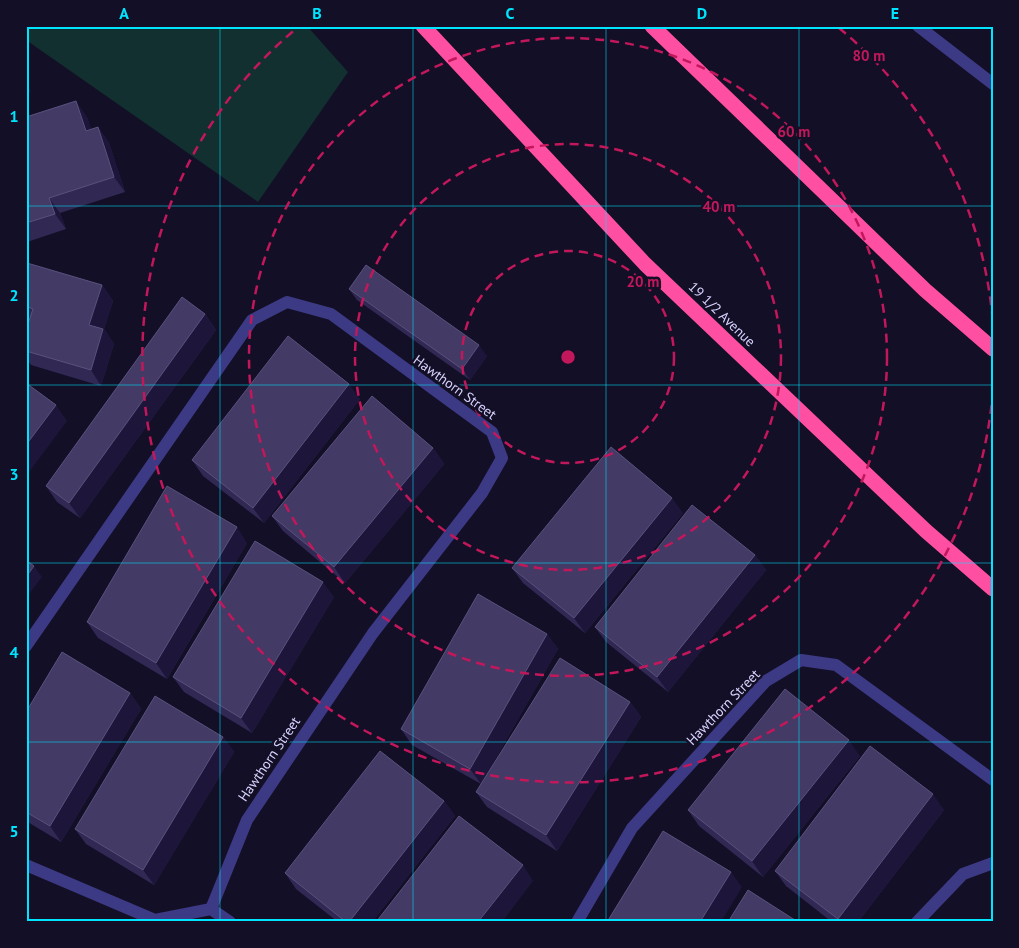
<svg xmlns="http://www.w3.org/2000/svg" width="1019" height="948" font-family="'PT Sans',sans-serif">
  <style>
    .green { fill: #12302f }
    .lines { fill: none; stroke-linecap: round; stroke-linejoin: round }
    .minor { stroke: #3d3a85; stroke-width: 12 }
    .highway { stroke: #ff4fa3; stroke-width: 15 }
    .wall { fill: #312854 }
    .shaded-wall { fill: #1d163a }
    .building { fill: #433a66; stroke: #5a527e }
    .grid { fill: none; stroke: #00e5ff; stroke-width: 1; stroke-opacity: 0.55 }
    .ring { fill: none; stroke: #c2185b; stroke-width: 2.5; stroke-dasharray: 9 6 }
    .labels { text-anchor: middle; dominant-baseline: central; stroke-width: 5; stroke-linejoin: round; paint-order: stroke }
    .street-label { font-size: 14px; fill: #d9d4ff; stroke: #130f26 }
    .centre { fill: #c2185b; stroke: #130f26; stroke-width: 2.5 }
    .ring-label { font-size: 15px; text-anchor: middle; font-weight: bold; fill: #c2185b; stroke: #130f26; stroke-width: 5; stroke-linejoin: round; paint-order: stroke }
    .neatline { fill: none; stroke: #00e5ff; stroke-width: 2 }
    .grid-label { font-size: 16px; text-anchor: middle; font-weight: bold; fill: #00e5ff }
  </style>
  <rect width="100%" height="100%" fill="#130f26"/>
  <!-- green -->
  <polygon class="green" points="26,26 307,26 348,72 258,202 26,40"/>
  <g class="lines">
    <!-- minor -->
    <g class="minor">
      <polyline points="918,26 993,84"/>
      <polyline points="26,646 252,320 287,302 331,314 492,432 502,458 482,493 373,633 247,820 211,909"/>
      <polyline points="26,865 155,920 211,909 230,922"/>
      <polyline points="577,922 632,828 766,681 801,660 836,665 993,780"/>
      <polyline points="917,922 963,874 993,863"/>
    </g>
    <!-- highway -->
    <g class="highway">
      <polyline points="423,26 645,264 926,531 993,589"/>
      <polyline points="652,26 925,290 993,349"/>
    </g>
  </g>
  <!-- wall -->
  <g class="wall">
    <polygon points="26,117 87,117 91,130 98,127 109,143 125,192 60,213 66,229 27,242 26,240"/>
    <polygon points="26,265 102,285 113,301 104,329 114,344 101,386 31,365 26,358 26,330 30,320 26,318"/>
    <polygon points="349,289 487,356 470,380 357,300"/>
    <polygon points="205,314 216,330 80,518 57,502 46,486"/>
    <polygon points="360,399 264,523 203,476 192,460"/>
    <polygon points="433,448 444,464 345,583 283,531 272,516"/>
    <polygon points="683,513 585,633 523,583 512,568"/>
    <polygon points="247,543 167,679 98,638 87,622"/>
    <polygon points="755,555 766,570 668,692 606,642 595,627"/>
    <polygon points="334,597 252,733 184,692 173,677"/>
    <polygon points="547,634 558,649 481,784 412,745 401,729"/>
    <polygon points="130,693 141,709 61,842 26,821 26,712"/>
    <polygon points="630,702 641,717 557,851 487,807 476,792"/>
    <polygon points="223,737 234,752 154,885 86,844 75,829"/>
    <polygon points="860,756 763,877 699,826 688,810"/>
    <polygon points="444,801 455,816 372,922 338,922 296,889 285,873"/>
    <polygon points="944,810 858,922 832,922 786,886 775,871"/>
  </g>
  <!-- shaded-wall -->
  <g class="shaded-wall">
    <polygon points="26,84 31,91 26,98"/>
    <polygon points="76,101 87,117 97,147 86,131"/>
    <polygon points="98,127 109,143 125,192 114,177"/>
    <polygon points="49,198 60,213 66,229 55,214"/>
    <polygon points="102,285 113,301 104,329 114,344 101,386 91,370 89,325"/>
    <polygon points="205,314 216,330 80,518 69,503"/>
    <polygon points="479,345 487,356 470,380 462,369"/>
    <polygon points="349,384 360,399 264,523 253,508"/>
    <polygon points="56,405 67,421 26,476 26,445"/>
    <polygon points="433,448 444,464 345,583 334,567"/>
    <polygon points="672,498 683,513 585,633 574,618"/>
    <polygon points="237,527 247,543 167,679 156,663"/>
    <polygon points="755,555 766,570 668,692 657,677"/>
    <polygon points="34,566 42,577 26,598 26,577"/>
    <polygon points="323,582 334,597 252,733 241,718"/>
    <polygon points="547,634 558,649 481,784 470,769"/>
    <polygon points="130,693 141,709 61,842 50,826"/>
    <polygon points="630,702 641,717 557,851 546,835"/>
    <polygon points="223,737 234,752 154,885 143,870"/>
    <polygon points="849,740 860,756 763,877 752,861"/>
    <polygon points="933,794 944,810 858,922 839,922 838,919"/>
    <polygon points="444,801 455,816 372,922 349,922"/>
    <polygon points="523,865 533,881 502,922 478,922"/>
    <polygon points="731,872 742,887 721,922 700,922"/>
  </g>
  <!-- building -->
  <g class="building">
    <polygon points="76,101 86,131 98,127 114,177 49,198 55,214 26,223 26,117"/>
    <polygon points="27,263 102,285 89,325 103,329 91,370 26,351 26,330 33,309 26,306"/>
    <polygon points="366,265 479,345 462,369 349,289"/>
    <polygon points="182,297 205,314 69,503 46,486"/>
    <polygon points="288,336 349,384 253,508 192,460"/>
    <polygon points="26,383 56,405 26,445"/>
    <polygon points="372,396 433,448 334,567 272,516"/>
    <polygon points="611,447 672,498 574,618 512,568"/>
    <polygon points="167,486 237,527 156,663 87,622"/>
    <polygon points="692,505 755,555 657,677 595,627"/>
    <polygon points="255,541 323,582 241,718 173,677"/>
    <polygon points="26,560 34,566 26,577"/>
    <polygon points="478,594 547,634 470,769 401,729"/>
    <polygon points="62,652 130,693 50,826 26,812 26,712"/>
    <polygon points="560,658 630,702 546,835 476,792"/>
    <polygon points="785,689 849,740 752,861 688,810"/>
    <polygon points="155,696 223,737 143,870 75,829"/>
    <polygon points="870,746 933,794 838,919 775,871"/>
    <polygon points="380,751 444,801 349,922 346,922 285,873"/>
    <polygon points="459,816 523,865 478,922 376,922"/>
    <polygon points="663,831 731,872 700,922 607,922"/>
    <polygon points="748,890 798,922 728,922"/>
  </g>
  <!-- grid -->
  <path class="grid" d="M 220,26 L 220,922M 413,26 L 413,922M 606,26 L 606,922M 799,26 L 799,922M 26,206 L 993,206M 26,385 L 993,385M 26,563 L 993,563M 26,742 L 993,742"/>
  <!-- distance rings -->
  <g class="ring">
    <circle cx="568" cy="357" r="106"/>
    <circle cx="568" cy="357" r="213"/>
    <circle cx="568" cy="357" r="319"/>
    <path d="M993 390A426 426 0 1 1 297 28M839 28A426 426 0 0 1 993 324"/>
  </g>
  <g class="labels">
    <!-- street labels -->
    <g class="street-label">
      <text transform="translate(722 314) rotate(44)">19 1/2 Avenue</text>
      <text transform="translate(455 387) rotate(36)">Hawthorn Street</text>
      <text transform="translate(723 707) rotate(-46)">Hawthorn Street</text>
      <text transform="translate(269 759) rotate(-56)">Hawthorn Street</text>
    </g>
  </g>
  <circle cx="568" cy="357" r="8" class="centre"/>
  <g class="ring-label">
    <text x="869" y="61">80 m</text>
    <text x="794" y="137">60 m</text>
    <text x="719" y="212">40 m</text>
    <text x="643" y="287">20 m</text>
  </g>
  <!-- border -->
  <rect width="1019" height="948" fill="none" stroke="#130f26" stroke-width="55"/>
  <rect x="28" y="28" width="964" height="892" class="neatline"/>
  <g class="grid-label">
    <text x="124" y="19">A</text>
    <text x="317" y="19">B</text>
    <text x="510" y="19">C</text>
    <text x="702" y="19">D</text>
    <text x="895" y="19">E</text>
    <text x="14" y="122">1</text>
    <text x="14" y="301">2</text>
    <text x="14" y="480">3</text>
    <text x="14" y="658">4</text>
    <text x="14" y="837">5</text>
  </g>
</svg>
